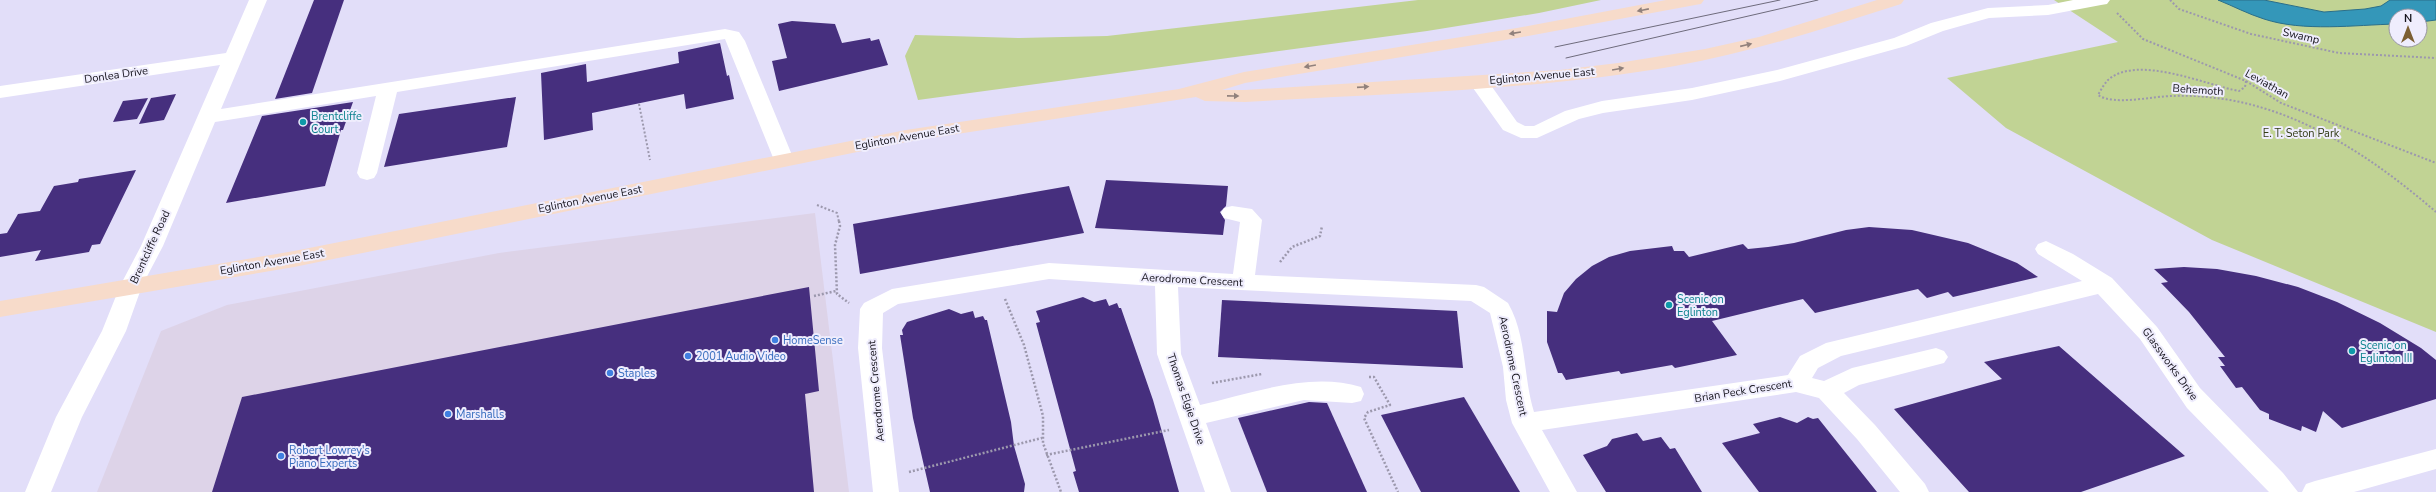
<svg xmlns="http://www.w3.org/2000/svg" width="2436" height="492" font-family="'Nunito Sans',sans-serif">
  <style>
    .commercial { fill: #ddd3e8 }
    .green { fill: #c1d394; fill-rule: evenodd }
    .water { fill: #3497b9; stroke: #2b6f8a }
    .building { fill: #462f7e }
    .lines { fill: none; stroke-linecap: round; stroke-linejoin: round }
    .path-far1 { stroke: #9c98ad; stroke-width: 2; stroke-dasharray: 2 2; stroke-linecap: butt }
    .path { stroke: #9c98ad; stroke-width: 2.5; stroke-dasharray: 2 2; stroke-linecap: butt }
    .minor { fill: #fff; fill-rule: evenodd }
    .major { fill: #f7dbca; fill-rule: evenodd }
    .tram { stroke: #6e6b7c; stroke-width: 1 }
    .oneway { fill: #91817c }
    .culture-dot { fill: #0f9aa8; stroke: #efedfd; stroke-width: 1.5 }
    .shop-dot { fill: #3f7fe0; stroke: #efedfd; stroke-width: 1.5 }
    .labels { text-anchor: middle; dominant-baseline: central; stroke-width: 4; stroke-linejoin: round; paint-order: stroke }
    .street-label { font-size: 11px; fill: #15131c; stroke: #efedfd }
    .culture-label { font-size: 11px; fill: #0d838f; stroke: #efedfd; text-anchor: start }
    .park-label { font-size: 11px; fill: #333d15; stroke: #efedfd }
    .shop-label { font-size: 11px; fill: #366cbe; stroke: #efedfd; text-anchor: start }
  </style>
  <rect width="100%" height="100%" fill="#e2def9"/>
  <!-- commercial -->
  <polygon class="commercial" points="815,213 849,492 97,492 161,331 227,305 499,253"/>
  <!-- green -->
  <g class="green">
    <polygon points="1418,0 1601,0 1539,13 1427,31 918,100 905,56 915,35 1019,38 1107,36"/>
    <path d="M 2054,0 L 2436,0 L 2436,332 L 2212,240 L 2006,128 L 1947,78 L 2118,42 ZM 2396,16 L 2420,16 L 2420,40 L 2396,40 Z"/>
  </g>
  <!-- water -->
  <path class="water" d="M 2218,0 L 2264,0 L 2324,12 L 2365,9 L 2381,6 L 2390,0 L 2436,0 L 2436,20 L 2420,22 L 2420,16 L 2396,16 L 2396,24 C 2355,25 2303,32 2264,19 C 2248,14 2233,6 2218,0 Z"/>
  <!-- building -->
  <g class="building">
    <polygon points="314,0 344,0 312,93 275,99"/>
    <polygon points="792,21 835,24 842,43 870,38 871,41 879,39 888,65 779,91 772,61 787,58 778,24"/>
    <polygon points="720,43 727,76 729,75 734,99 686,109 684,94 592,113 593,130 544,140 541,73 586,64 587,82 679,63 678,52"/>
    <polygon points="176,94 164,120 139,124 151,98"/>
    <polygon points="516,97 507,147 384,167 399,114"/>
    <polygon points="148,98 137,119 113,122 123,101"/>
    <polygon points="353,102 343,130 341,130 325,186 226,203 262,116"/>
    <polygon points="136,170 100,244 92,245 89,252 35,261 41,250 0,257 0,234 7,233 18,214 40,211 54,186 78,182 79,179"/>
    <polygon points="1106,180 1228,186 1226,206 1220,212 1225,220 1223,235 1095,228"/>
    <polygon points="1069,186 1084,233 860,274 853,224"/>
    <polygon points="1869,227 1912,230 1968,243 2017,263 2038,277 1953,297 1948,292 1927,298 1918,289 1815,313 1803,299 1712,321 1737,355 1675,368 1672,365 1621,374 1619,371 1566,380 1562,373 1558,373 1547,342 1547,311 1557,312 1564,293 1576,279 1592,266 1609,257 1630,251 1672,246 1674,251 1684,251 1689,257 1743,244 1748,249 1768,247 1794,243 1846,230"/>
    <polygon points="2184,267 2217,269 2256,276 2298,287 2337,302 2380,323 2421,348 2436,360 2436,399 2342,428 2323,411 2316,432 2302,426 2301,431 2269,419 2269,414 2260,410 2242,387 2236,388 2220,366 2225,366 2218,357 2225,357 2189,312 2161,283 2168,282 2154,269"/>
    <polygon points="809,287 819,391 805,394 814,492 212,492 242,397"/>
    <polygon points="1083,297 1094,302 1106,299 1109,306 1117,303 1119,308 1121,308 1153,400 1179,492 1079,492 1073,472 1076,471 1036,323 1040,322 1036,311"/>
    <polygon points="1222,300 1457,311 1463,368 1218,357"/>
    <polygon points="949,309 961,314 973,311 975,318 983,316 985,320 987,320 1011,422 1014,446 1025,484 1024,492 930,492 913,418 900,335 903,335 902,330 907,322"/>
    <polygon points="2059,346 2185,456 2081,492 1969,492 1894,409 2002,379 1984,362"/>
    <polygon points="1464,397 1520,492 1421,492 1381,415"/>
    <polygon points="1309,402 1327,403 1367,492 1267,492 1238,418"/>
    <polygon points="1780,417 1797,423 1808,417 1813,419 1818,418 1877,492 1759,492 1722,443 1760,433 1753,424"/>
    <polygon points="1637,433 1643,441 1661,437 1670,449 1675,448 1702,492 1606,492 1583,455 1607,446 1612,439"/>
  </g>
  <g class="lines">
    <!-- path-far1 -->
    <g class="path-far1">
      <polyline points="2170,0 2179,9 2251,34 2339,53 2436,58"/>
      <polyline points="2117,13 2143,39 2246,81 2281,103 2436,163"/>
      <path d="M 2246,81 L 2245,87 L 2239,91 C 2206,85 2137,54 2108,80 C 2104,84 2101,90 2098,95 C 2114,106 2153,96 2173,96 C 2192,95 2211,97 2230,100 C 2308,114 2377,161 2436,212"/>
      <polyline points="639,104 650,160"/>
      <polyline points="817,205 837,213 839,222"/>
    </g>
    <!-- path -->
    <g class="path">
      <polyline points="839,221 840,226 835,245 837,294 849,303"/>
      <polyline points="1280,262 1292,247 1320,236 1322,226"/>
      <polyline points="814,296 836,291"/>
      <polyline points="1005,299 1024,345 1043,416 1043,443 1061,492"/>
      <polyline points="1369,377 1374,377 1390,405 1368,412 1364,418 1398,492"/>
      <polyline points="1212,383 1262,374"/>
      <polyline points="1046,455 1169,430"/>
      <polyline points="909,472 1042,438"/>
    </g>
    <!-- minor -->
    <g class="minor">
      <polygon points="249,0 267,0 221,109 725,29 739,32 745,41 794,160 791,165 784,166 777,165 774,160 725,39 397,92 377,173 374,178 367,180 360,178 357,173 376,96 215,122 163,246 142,286 126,331 82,417 51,492 25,492 56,417 102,331 120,286 141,246 220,65 0,98 0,86 226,53"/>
      <polygon points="2073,0 2110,0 2107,4 2101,5 2048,15 1989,18 1943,31 1906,46 1780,81 1692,100 1603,113 1579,119 1537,138 1521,138 1503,130 1468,81 1471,77 1485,77 1517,122 1525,126 1534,126 1565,111 1602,101 1692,88 1777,70 1894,38 1931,23 1988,8 2048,5"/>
      <path d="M 1232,206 L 1252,209 L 1262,220 L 1255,275 L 1476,285 L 1484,287 L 1508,303 C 1527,336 1523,377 1534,412 L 1788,375 L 1800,356 L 1826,343 L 2082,281 L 2038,254 L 2035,249 L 2038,244 L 2046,241 L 2073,254 L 2112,278 L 2157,327 L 2200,388 L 2283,473 L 2298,492 L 2269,492 L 2187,408 L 2140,339 L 2098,294 L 1841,356 L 1818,368 L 1812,378 L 1824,381 L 1852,368 L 1936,348 L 1944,351 L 1948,357 L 1944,363 L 1859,385 L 1844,393 L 1875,425 L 1925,484 L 1929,492 L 1900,492 L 1857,439 L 1819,398 L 1796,392 L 1542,430 L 1577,492 L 1550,492 L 1512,423 L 1506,400 L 1503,367 L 1490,313 L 1471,301 L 1178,287 L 1181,354 L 1200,405 C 1250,394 1309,371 1361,387 L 1364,394 L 1361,401 L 1352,403 L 1304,400 L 1206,423 L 1231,492 L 1205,492 L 1157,354 L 1155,286 L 1049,279 L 898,304 L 883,313 L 882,348 L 899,492 L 873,492 L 858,348 L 860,309 L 864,303 L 892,289 L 1049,263 L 1233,274 L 1240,222 L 1224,218 L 1221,213 L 1224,208 Z"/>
      <polygon points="2436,449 2436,469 2354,492 2302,492 2306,484 2315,481"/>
    </g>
    <!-- major -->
    <path class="major" d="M 1666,0 L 1704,0 L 1701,4 L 1695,5 L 1517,38 L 1245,83 L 1222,90 L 1245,90 L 1560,70 L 1618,63 L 1705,49 L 1759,37 L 1877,0 L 1904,0 L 1901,4 C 1826,28 1753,52 1675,66 C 1534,91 1388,93 1245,102 L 1205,101 L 1196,97 L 906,142 L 294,267 L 0,317 L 0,301 L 294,251 L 906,130 L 1179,89 L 1244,72 L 1517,28 Z"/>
    <!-- tram -->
    <g class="tram">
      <polyline points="1555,47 1780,0"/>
      <polyline points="1566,58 1818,0"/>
    </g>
  </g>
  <!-- one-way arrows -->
  <defs><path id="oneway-solid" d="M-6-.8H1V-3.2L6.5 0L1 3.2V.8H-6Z"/></defs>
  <g class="oneway">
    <use href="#oneway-solid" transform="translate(1643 10) rotate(169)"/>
    <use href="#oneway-solid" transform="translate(1515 33) rotate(171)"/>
    <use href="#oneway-solid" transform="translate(1746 45) rotate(-13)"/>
    <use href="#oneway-solid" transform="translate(1310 66) rotate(170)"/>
    <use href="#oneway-solid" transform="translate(1618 69) rotate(-10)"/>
    <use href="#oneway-solid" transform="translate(1363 87) rotate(-4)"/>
    <use href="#oneway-solid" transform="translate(1233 96) rotate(1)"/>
  </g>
  <!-- markers -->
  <g class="culture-dot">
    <circle cx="303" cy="122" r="4"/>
    <circle cx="1669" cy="305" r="4"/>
    <circle cx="2352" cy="351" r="4"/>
  </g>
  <g class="shop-dot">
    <circle cx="775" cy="340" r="4"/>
    <circle cx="688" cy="356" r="4"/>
    <circle cx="610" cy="373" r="4"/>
    <circle cx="448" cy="414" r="4"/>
    <circle cx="281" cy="456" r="4"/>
  </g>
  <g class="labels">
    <!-- street labels -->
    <g class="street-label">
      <text transform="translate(2301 36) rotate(13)">Swamp</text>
      <text transform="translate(116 75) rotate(-8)">Donlea Drive</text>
      <text transform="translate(1542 76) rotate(-5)">Eglinton Avenue East</text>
      <text transform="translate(2267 84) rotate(29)">Leviathan</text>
      <text transform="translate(2198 90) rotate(4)">Behemoth</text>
      <text transform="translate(907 137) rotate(-10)">Eglinton Avenue East</text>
      <text transform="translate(590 199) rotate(-11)">Eglinton Avenue East</text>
      <text transform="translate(150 247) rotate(-65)">Brentcliffe Road</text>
      <text transform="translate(272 262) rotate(-10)">Eglinton Avenue East</text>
      <text transform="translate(1192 280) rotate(3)">Aerodrome Crescent</text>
      <text transform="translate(2170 364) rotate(54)">Glassworks Drive</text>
      <text transform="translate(1513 366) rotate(78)">Aerodrome Crescent</text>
      <text transform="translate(876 391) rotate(-95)">Aerodrome Crescent</text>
      <text transform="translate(1743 391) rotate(-9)">Brian Peck Crescent</text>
      <text transform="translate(1186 399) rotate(71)">Thomas Elgie Drive</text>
    </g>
    <!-- culture labels -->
    <g class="culture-label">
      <text x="311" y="116">Brentcliffe<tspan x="311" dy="13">Court</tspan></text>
      <text x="1677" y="299">Scenic on<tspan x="1677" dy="13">Eglinton</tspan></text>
      <text x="2360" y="345">Scenic on<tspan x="2360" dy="13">Eglinton III</tspan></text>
    </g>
    <!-- park labels -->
    <g class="park-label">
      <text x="2301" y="133">E. T. Seton Park</text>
    </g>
    <!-- shop labels -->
    <g class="shop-label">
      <text x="783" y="340">HomeSense</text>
      <text x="696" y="356">2001 Audio Video</text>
      <text x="618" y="373">Staples</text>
      <text x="456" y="414">Marshalls</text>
      <text x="289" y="450">Robert Lowrey's<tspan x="289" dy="13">Piano Experts</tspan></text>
    </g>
  </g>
  <!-- north arrow -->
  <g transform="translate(2408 28)"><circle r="19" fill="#efedfd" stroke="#9896a3"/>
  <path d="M0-3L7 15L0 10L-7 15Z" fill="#7c5f33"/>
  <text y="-6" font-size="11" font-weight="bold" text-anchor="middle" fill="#15131c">N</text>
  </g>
</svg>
